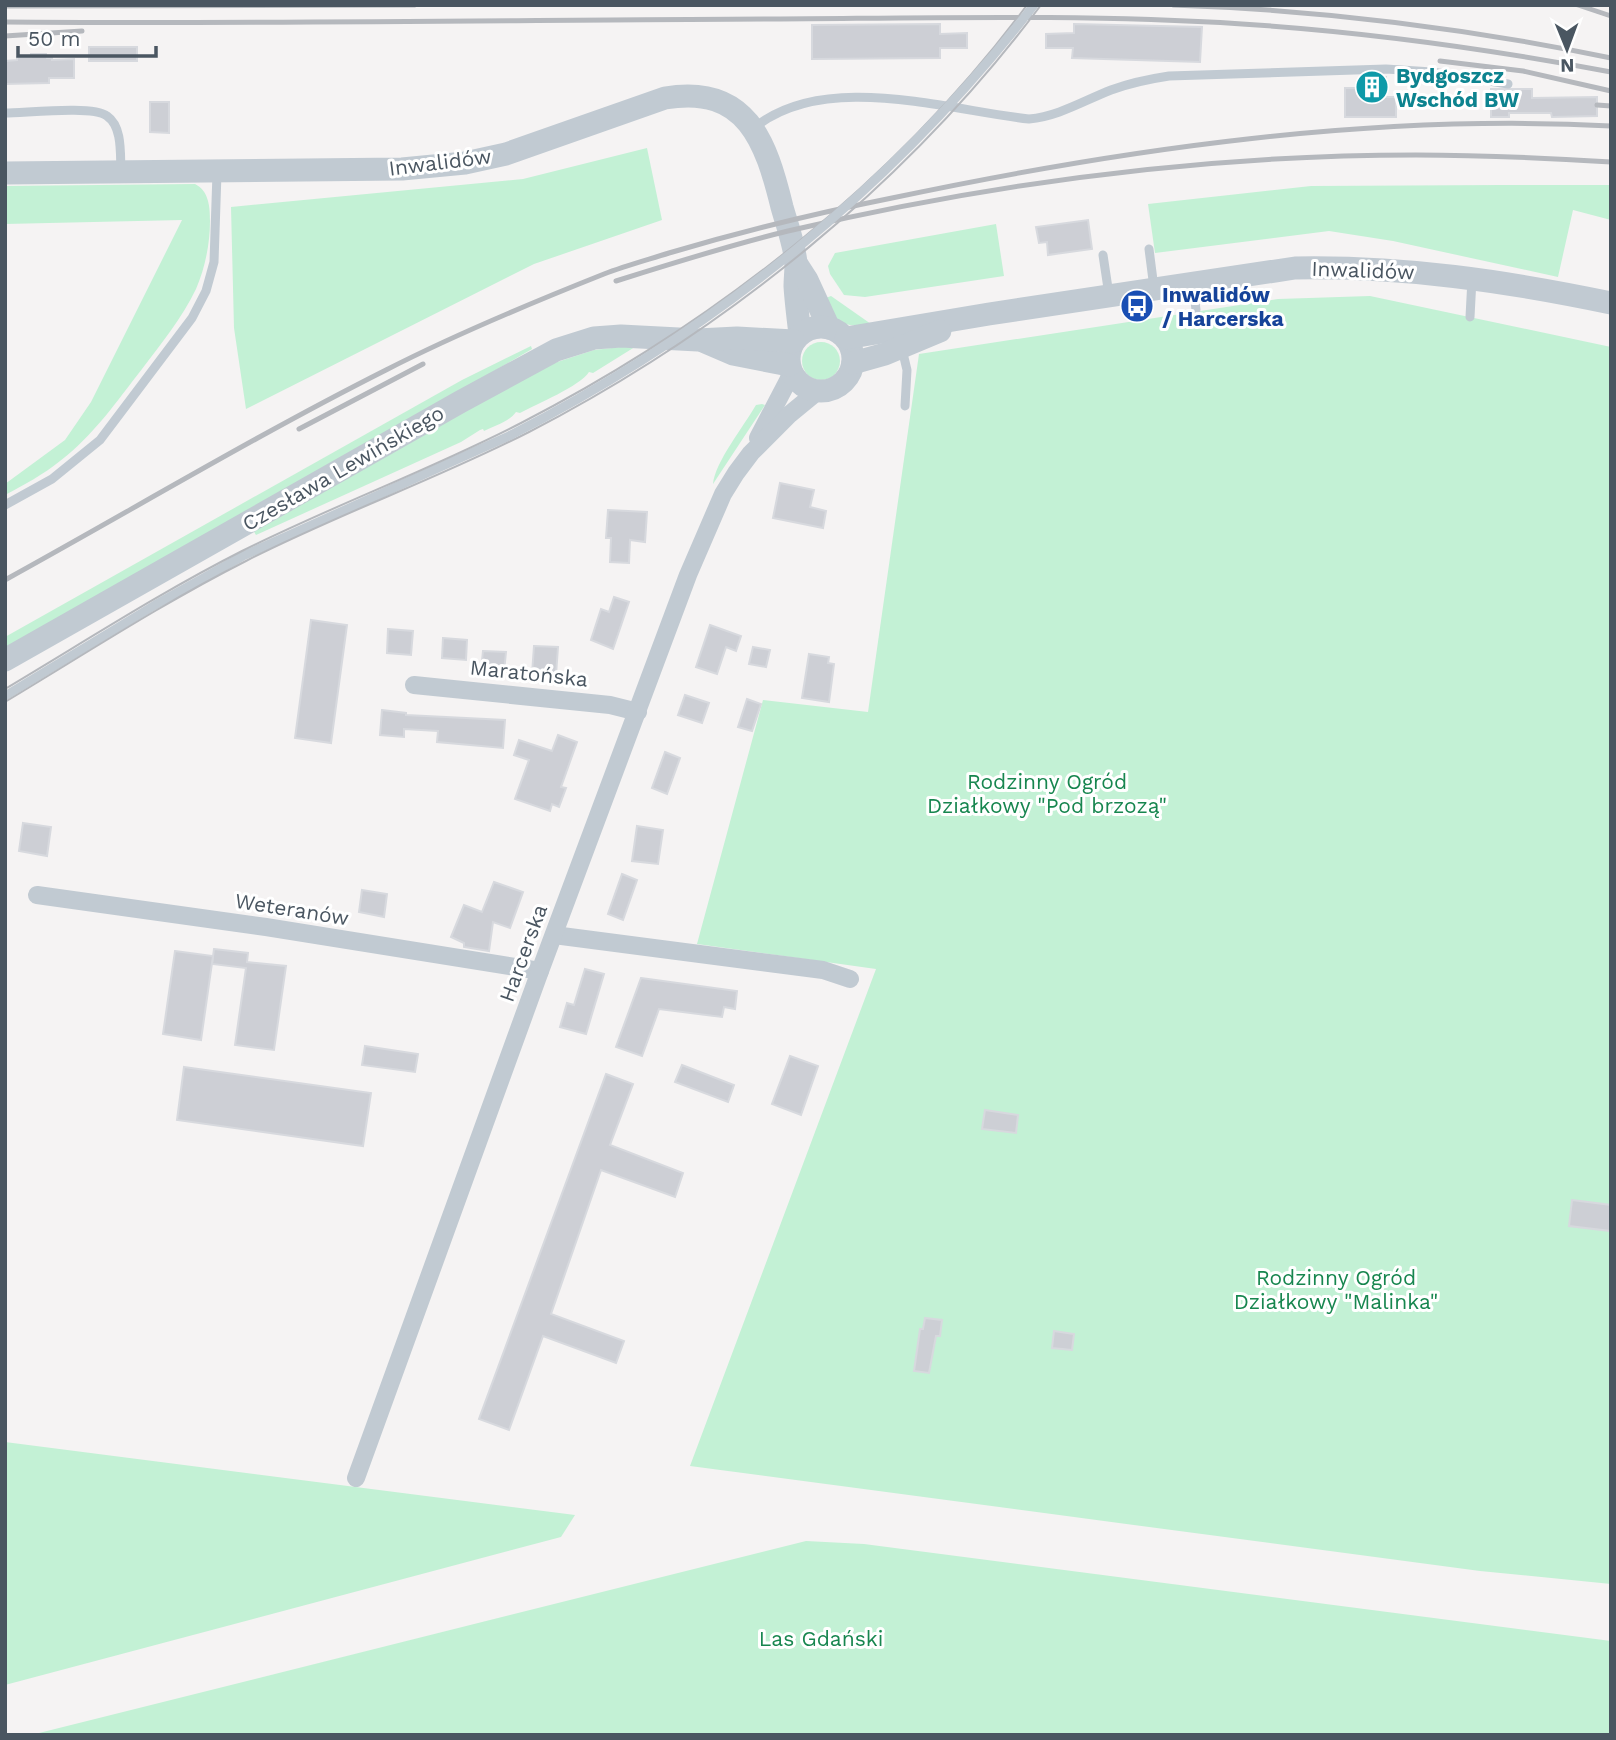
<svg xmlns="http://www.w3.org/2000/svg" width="1616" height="1740" font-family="'Work Sans',sans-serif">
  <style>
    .green { fill: #c3f1d5 }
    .building { fill: #cdcfd5; stroke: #d7d9de; stroke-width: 2 }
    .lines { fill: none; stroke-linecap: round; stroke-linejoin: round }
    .service { stroke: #c1cad2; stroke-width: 9 }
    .minor { stroke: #c1cad2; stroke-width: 18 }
    .tertiary { stroke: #c1cad2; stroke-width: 23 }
    .tram { stroke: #b5b8bd; stroke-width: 2 }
    .rail { stroke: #b5b8bd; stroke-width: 5 }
    .service-bridge { stroke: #c1cad2; stroke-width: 9 }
    .labels { text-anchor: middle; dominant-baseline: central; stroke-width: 6; stroke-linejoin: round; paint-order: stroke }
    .culture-label { font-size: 21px; font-weight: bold; fill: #0d838f; stroke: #fff; text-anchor: start }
    .street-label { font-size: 21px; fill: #4a5661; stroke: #fff }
    .transit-label { font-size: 21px; font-weight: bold; fill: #164399; stroke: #fff; text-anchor: start }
    .park-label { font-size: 21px; fill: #17864f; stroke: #fff }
  </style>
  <rect width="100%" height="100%" fill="#f5f3f3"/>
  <!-- green -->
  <g class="green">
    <polygon points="647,148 662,220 534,264 246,409 234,328 231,207 523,179"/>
    <path d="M 195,184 C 209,191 210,207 210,221 C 210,244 205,268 196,289 C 182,318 161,344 142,369 C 117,401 93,436 60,461 C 44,474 24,485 5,495 L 5,484 L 65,440 L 91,402 L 182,220 L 5,224 L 5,186 Z"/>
    <polygon points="1501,185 1611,185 1611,220 1573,210 1558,277 1393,241 1329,231 1155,253 1148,204 1311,186"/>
    <polygon points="996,224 1004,276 865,297 844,295 830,274 828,266 835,253"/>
    <path d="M 831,296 L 871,324 C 842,328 838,324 823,299 Z"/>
    <polygon points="1370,296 1611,347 1611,1584 1480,1571 690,1466 876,969 697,944 763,700 868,712 919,354 1278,299"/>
    <circle cx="821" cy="361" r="19"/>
    <path d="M 638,345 L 593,373 L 589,372 C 580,386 537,404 520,413 L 516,412 C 510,421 495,426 484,431 L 483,429 L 480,430 L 461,442 L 256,535 L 253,530 L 548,365 L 594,350 Z"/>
    <polygon points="531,346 532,349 376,440 5,648 5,637 462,380"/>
    <path d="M 762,404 L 765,405 L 713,484 C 715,462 744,426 756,405 Z"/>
    <polygon points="5,1442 575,1515 561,1537 5,1685"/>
    <polygon points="806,1541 864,1544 1611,1641 1611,1735 31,1735"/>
  </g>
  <!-- building -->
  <g class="building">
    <polygon points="940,24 940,34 967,33 967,48 940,48 940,58 812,59 812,25"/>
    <polygon points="1074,24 1202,27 1200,62 1072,58 1073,48 1046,48 1046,34 1074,33"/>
    <rect x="89" y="47" width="48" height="14"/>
    <polygon points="31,54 46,54 47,58 52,58 52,60 74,59 74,78 49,78 49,83 5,84 5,61 17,60 17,57 31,57"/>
    <polygon points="1361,77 1386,77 1386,97 1396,97 1396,117 1345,117 1345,88 1361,88"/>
    <polygon points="1491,89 1532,89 1532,98 1597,97 1597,116 1552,117 1551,113 1509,113 1509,117 1491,117"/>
    <polygon points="150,102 169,102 169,133 150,132"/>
    <polygon points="1088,220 1092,249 1048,255 1047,242 1039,243 1036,227"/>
    <polygon points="780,483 814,490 810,507 826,511 823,528 773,518"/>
    <polygon points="608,510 647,512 645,542 630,540 629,563 610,562 611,538 606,538"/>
    <polygon points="614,597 629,602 613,649 591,640 601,609 609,612"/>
    <polygon points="311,620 347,625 331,743 295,738"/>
    <polygon points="710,625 741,636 736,651 726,647 717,674 696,667"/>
    <polygon points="388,629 413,631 411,655 387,653"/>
    <polygon points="443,638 467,640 466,660 442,658"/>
    <polygon points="534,646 558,647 556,675 532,674"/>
    <polygon points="753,647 770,650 766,667 749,664"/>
    <polygon points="483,651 506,652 504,672 481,670"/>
    <polygon points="809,654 829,657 828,663 834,664 829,702 802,698"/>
    <polygon points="685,695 709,703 702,723 678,715"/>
    <polygon points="747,699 761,704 752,731 738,727"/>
    <polygon points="382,710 406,713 406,715 505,720 503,748 437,742 438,731 404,729 404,737 380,735"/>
    <polygon points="558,735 577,742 561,787 566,788 559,807 552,804 550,811 515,799 529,760 514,755 519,740 552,751"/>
    <polygon points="665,752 680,758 667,794 652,788"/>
    <polygon points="23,823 51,827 47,856 19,851"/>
    <polygon points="637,826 663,830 658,864 632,861"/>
    <polygon points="622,874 637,880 623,920 608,914"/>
    <polygon points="494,882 523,892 510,928 493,922 489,951 464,947 464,943 451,937 464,905 482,912"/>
    <polygon points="362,890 387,894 384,917 359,912"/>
    <polygon points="214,949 248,953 247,962 286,966 274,1050 235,1045 246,968 212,964"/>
    <polygon points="175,951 213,956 201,1040 163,1034"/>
    <polygon points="585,969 604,974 586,1034 560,1027 567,1003 574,1005"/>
    <polygon points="641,978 737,991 735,1009 724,1007 722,1017 659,1009 642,1056 616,1047"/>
    <polygon points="365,1046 418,1054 415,1072 362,1065"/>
    <polygon points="790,1056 818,1066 801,1115 772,1104"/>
    <polygon points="682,1065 734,1085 728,1102 675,1082"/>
    <polygon points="184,1067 371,1093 363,1146 177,1120"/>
    <polygon points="606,1074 633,1084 610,1145 683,1173 675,1197 601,1170 551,1314 624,1341 616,1363 543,1336 509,1430 479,1419"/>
    <polygon points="985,1110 1018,1115 1016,1133 982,1129"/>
    <polygon points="1572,1200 1611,1205 1611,1231 1569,1226"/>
    <polygon points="925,1318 942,1320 940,1336 936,1336 929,1373 914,1371 920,1329 923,1329"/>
    <polygon points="1054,1331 1074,1334 1072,1350 1052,1348"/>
  </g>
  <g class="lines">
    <!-- service -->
    <g class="service">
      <path d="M 5,113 C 26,113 93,105 107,116 C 123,127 120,155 121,172"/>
      <path d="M 754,128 C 824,70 947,110 1029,119 C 1059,116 1083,101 1111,90 C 1130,83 1149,79 1169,76 L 1386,69 L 1432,72 L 1508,84"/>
      <polyline points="1149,249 1154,288"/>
      <polyline points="1103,255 1109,295"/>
      <polyline points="1193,284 1196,310"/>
      <polyline points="1470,317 1472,279"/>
      <polyline points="902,349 907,370 905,406"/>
      <polyline points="5,505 52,479 100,440 192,318 206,291 214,262 217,173"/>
      <polyline points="5,696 155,605 243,556 511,435"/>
    </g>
    <!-- minor -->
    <g class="minor">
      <polyline points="758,438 792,373"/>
      <polyline points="414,685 610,705 638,712"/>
      <polyline points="37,895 266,927 540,971"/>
      <polyline points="554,935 823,970 850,979"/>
      <polyline points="356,1478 540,971 688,575 723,494 736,473 751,453 790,414 818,391"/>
    </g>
    <!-- tertiary -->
    <g class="tertiary">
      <path d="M 5,173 L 402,169 L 465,163 L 506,154 L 665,98 C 747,84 766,142 782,207 C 787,225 795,246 796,264 C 796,272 795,279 795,286 C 796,302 798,318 800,334"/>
      <polyline points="796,263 807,280 829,328"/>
      <circle cx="821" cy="359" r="32"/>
      <path d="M 846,338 L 989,314 L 1295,268 C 1404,266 1505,281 1611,303"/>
      <polyline points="705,342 733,354 789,365"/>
      <polyline points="853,363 885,354 940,331"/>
      <polyline points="5,660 460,402 556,350 594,338 621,336 698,340 737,338 794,341"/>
    </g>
    <!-- tram -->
    <g class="tram">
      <path d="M 5,689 C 84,642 161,592 242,551 C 334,505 430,470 521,423 C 715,323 896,181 1027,5"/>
      <path d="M 5,702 C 85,654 163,603 246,561 C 338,514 437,479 529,432 C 726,330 907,184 1041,5"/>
    </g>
    <!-- rail -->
    <g class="rail">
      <path d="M 1173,5 C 1320,10 1466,28 1611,58"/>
      <polyline points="1578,5 1611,16"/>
      <polyline points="5,6 415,5"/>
      <path d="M 5,22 C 261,24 517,20 773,19 C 930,18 1086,14 1242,24 C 1366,32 1489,49 1611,72"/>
      <polyline points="5,36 82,31"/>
      <polyline points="1440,61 1523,71 1611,91"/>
      <polyline points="1597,105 1611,106"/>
      <path d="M 616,281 C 673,263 730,245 788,231 C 993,183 1205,155 1416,155 C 1481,155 1546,158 1611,162"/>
      <polyline points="299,429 423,364"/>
      <path d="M 5,580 C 132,510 257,435 386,370 C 456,334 531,303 604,274 C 625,266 647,260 669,253 C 743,231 817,213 892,198 C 1124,149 1374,113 1611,126"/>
    </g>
    <!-- service-bridge -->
    <path class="service-bridge" d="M 511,435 C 715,331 894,186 1034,5"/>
  </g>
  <!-- icons -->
  <defs>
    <symbol id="building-disc" viewBox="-11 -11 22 22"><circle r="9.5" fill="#0f9aa8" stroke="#fff"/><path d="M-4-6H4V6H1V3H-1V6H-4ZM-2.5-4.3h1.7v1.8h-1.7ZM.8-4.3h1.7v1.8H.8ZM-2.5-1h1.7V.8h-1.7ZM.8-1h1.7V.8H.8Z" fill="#fff"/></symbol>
    <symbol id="bus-disc" viewBox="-11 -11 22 22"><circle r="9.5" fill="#1a4fb4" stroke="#fff"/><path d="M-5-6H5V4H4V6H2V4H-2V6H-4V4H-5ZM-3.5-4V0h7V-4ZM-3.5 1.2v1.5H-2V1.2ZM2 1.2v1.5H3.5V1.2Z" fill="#fff"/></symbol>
  </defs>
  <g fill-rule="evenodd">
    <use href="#building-disc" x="1353" y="68" width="38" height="38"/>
    <use href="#bus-disc" x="1118" y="287" width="38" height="38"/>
  </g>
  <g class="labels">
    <!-- culture labels -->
    <g class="culture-label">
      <text x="1396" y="75">Bydgoszcz<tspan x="1396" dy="24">Wschód BW</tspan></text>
    </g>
    <!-- street labels -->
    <g class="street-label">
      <text transform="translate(440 162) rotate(-7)">Inwalidów</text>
      <text transform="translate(1363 270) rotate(2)">Inwalidów</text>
      <text transform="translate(343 468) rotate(-30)">Czesława Lewińskiego</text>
      <text transform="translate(529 673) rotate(6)">Maratońska</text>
      <text transform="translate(292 909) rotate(9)">Weteranów</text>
      <text transform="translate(523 953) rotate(-70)">Harcerska</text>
    </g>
    <!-- transit labels -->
    <g class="transit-label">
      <text x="1162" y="294">Inwalidów<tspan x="1162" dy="24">/ Harcerska</tspan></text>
    </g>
    <!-- park labels -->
    <g class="park-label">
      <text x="1047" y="781">Rodzinny Ogród<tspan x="1047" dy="24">Działkowy "Pod brzozą"</tspan></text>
      <text x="1336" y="1277">Rodzinny Ogród<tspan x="1336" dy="24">Działkowy "Malinka"</tspan></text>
      <text x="821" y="1638">Las Gdański</text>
    </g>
  </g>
  <!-- border -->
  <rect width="1616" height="1740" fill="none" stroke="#4a5661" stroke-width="14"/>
  <!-- north arrow -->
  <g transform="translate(1567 49) rotate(179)" stroke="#ffffff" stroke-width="5" paint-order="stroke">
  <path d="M0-5L12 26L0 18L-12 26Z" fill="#4a5661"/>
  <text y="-10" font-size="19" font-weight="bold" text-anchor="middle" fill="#4a5661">N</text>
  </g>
  <!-- scale -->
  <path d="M18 46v10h138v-10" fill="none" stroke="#4a5661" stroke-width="3.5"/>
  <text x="28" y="46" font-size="21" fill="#4a5661" stroke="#ffffff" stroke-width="5" paint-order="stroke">50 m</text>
</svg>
